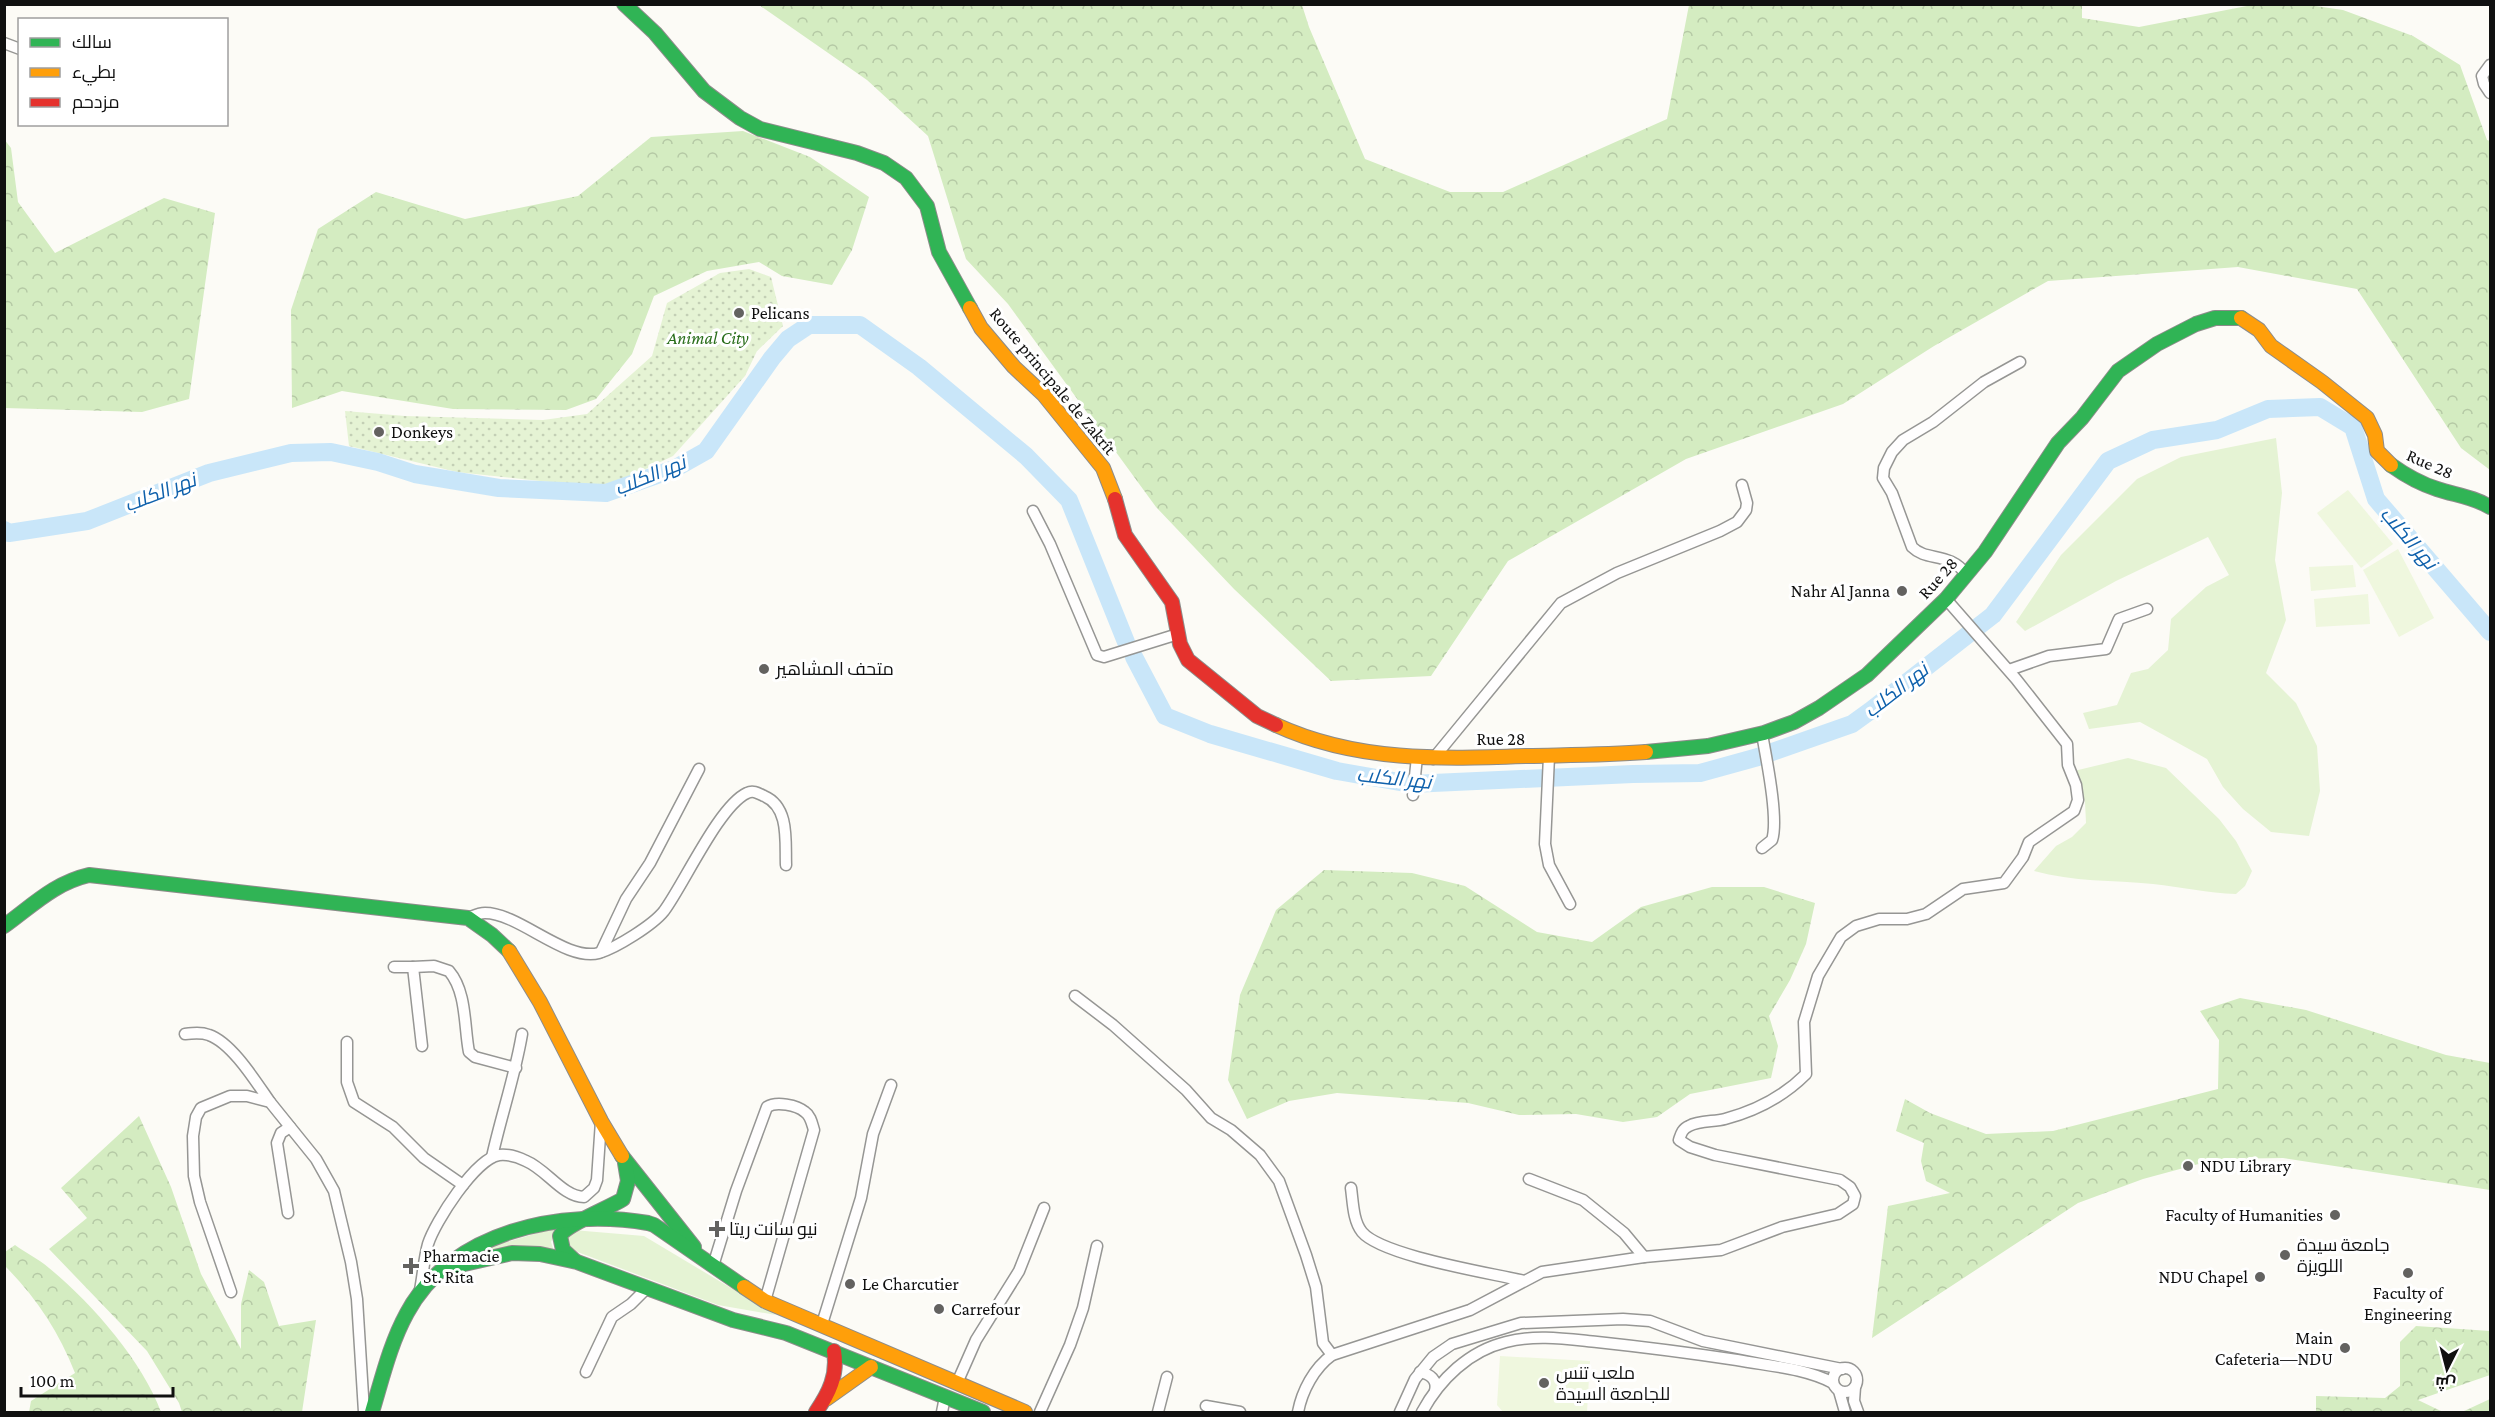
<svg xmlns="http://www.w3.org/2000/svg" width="2495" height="1417" font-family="'Crimson Pro',Cairo,serif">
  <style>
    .grass { fill: #e5f3d4 }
    .forest { fill: url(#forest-crowns) }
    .park { fill: url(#park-dots) }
    .pitch { fill: #eff7de }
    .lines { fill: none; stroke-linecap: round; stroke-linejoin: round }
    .river { stroke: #c9e6f9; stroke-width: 18 }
    .street-casing { stroke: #969694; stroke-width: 13 }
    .fast-casing { stroke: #8d8c8a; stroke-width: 16 }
    .slow-casing { stroke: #8d8c8a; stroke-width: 16 }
    .jam-casing { stroke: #8d8c8a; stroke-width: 16 }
    .street { stroke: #fffefe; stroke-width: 10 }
    .fast { stroke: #30b455; stroke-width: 14 }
    .slow { stroke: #ff9f0a; stroke-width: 14 }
    .jam { stroke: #e5322d; stroke-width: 14 }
    .poi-dot { fill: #636260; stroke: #fff; stroke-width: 2 }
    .labels { text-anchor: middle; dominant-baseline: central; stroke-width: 6; stroke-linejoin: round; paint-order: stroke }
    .poi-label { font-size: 18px; fill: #101010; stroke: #fff; text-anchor: start }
    .park-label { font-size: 18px; font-style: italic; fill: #286d1a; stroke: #fff }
    .street-label { font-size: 18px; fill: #101010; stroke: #fff }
    .water-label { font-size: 20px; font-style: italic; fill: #0f61ac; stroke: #fff }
  </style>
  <defs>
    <pattern id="forest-crowns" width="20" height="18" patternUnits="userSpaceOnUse" patternTransform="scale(1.5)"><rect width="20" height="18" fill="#d4ecc1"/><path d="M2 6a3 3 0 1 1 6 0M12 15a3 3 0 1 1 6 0" fill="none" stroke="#b5c9a5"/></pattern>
    <pattern id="park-dots" width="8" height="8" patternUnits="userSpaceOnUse" patternTransform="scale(1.5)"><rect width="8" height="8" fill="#e5f3d4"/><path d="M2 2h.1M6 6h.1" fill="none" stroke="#c3cfb5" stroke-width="1.8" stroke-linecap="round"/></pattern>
  </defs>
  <rect width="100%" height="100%" fill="#fcfbf6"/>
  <!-- grass -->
  <g class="grass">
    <polygon points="2276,438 2282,493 2275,560 2286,620 2266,673 2296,703 2317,746 2320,791 2309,836 2271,832 2243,809 2223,787 2207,759 2140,722 2089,729 2083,713 2117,705 2131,673 2148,669 2168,650 2171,619 2206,587 2229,575 2208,537 2116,581 2025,631 2016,622 2061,555 2137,479 2181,457"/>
    <path d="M 2128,758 L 2166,768 L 2219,819 L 2236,841 L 2252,871 L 2245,886 L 2236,894 C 2208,893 2181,887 2153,884 C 2113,880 2073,882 2034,871 L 2056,846 L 2072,837 L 2086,823 L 2085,802 L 2074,771 Z"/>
    <polygon points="558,1227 551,1242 554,1251 476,1251"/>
    <polygon points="573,1230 644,1236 776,1315 718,1305 567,1248 565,1237"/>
  </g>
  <!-- forest -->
  <g class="forest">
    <polygon points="2082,5 2082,18 2139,27 2252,5 2302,4 2343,10 2413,36 2460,65 2487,140 2490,141 2490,470 2461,448 2357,289 2238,267 2048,281 1934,346 1843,404 1686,459 1508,561 1431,676 1331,681 1234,589 1156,507 1008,304 966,259 928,136 867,80 759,5 1302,5 1309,27 1365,159 1450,192 1503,192 1667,119 1689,5"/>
    <polygon points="743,131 810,157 869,197 852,250 832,285 782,276 759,262 707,271 654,296 632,354 596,399 566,410 453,409 342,391 292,408 291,310 318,229 376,192 465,219 578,196 651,137"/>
    <polygon points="4,139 11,148 18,202 55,253 164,198 215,213 189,399 142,412 5,408"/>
    <polygon points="1324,870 1412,873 1465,886 1537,932 1592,942 1641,907 1712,887 1764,887 1815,903 1806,944 1790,980 1769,1016 1778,1046 1771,1078 1690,1094 1657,1117 1623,1122 1576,1114 1519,1115 1468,1103 1337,1093 1289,1101 1247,1119 1228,1080 1240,995 1276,910"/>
    <polygon points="2240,998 2306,1010 2446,1055 2490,1063 2490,1190 2283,1158 2217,1159 2143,1179 2078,1203 1872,1338 1888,1206 1950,1193 1926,1181 1921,1161 1924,1143 1896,1131 1905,1099 1930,1113 1986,1134 2053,1131 2218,1089 2219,1040 2200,1011"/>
    <polygon points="139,1116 171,1187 201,1274 241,1349 241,1304 249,1270 264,1282 279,1326 316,1320 302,1412 182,1412 179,1403 147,1351 49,1249 87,1218 61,1188"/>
    <path d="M 15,1245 C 26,1253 39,1259 49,1268 C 91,1302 143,1362 161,1412 L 29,1412 L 31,1401 L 75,1373 C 59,1332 36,1297 5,1266 L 5,1252 Z"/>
    <polygon points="2416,1326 2490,1331 2490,1375 2418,1400 2443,1412 2316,1412 2316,1396 2385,1398 2400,1386 2400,1342"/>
    <polygon points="2490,1399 2490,1412 2462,1412"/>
  </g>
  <!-- park -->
  <polygon class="park" points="749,269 771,277 783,326 757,351 745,376 673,456 606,488 457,472 349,446 345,411 405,416 543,420 587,414 652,356 667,303 720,273"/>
  <!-- pitch -->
  <g class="pitch">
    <polygon points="2348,490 2393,544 2361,568 2317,513"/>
    <polygon points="2398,549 2434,618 2399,637 2363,570"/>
    <polygon points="2353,565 2356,587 2311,591 2309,567"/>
    <polygon points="2368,594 2370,624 2316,627 2314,599"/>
    <polygon points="1500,1356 1590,1361 1587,1412 1503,1412 1497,1405"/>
  </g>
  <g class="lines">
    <!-- river -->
    <g class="river">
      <polyline points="4,530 9,533 87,521 209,473 291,453 331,452 378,462 415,474 499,488 606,493 674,469 706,451 772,358 788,339 809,325 860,325 919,367 1026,456 1069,500 1126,642"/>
      <polyline points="1134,657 1165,716 1210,734 1337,771 1411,784 1633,774 1700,773 1758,757 1852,724 1870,711 1993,615 2108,461 2153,440 2217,430 2268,409 2320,407 2353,427 2376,499 2490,632"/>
    </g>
    <defs>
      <g id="street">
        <polyline points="4,43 20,49"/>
        <polyline points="2490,65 2482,76 2484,84 2490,93"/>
        <polyline points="1033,511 1050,544 1097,655 1104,657 1178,634"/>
        <path d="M 1967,575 C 1949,551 1927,562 1912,547 L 1892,493 L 1883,478 L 1884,468 L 1892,452 L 1903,440 L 1933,422 L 1984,382 L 2020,362"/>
        <polyline points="2009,670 2049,656 2106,649 2119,619 2147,609"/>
        <polyline points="1549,756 1545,844 1549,865 1570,904"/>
        <polyline points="1433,759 1561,603 1617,573 1720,531 1737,522 1746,510 1747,503 1742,485"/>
        <polyline points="1413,795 1417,757"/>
        <path d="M 1762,848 L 1772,840 C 1779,819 1766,757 1762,734"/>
        <path d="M 468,918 C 473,916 479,913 485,913 C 519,913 566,962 599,953 C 616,948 653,925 664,911 C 684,884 719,806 747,793 C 753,790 758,793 764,796 C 790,807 785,842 786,865"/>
        <polyline points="601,952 626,899 650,863 699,769"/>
        <polyline points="394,967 413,967"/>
        <polyline points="1075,996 1113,1025 1186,1090 1211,1118 1231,1130 1260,1155 1279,1181 1306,1255 1316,1287 1323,1343 1332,1355"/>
        <path d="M 185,1034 C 193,1033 201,1032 209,1035 C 232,1043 256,1082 270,1102"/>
        <polyline points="347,1042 347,1082 354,1102 393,1127 424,1158 463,1185"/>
        <path d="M 422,1046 L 413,967 L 434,966 L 449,971 C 467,992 464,1027 469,1052 L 475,1057 L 516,1068"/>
        <path d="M 492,1157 C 501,1116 515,1076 522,1034"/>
        <polyline points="1529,1179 1583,1200 1624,1233 1644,1257"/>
        <path d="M 1351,1188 C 1353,1202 1353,1221 1362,1232 C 1382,1256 1491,1273 1524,1281"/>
        <polyline points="288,1213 277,1143 281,1133 290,1127"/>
        <path d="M 713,1266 L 736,1191 L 767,1107 C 776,1101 797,1105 805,1112 C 811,1116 812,1124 814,1130 L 765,1301"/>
        <path d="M 420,1290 C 423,1275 424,1258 428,1244 C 435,1222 475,1159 499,1155 C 508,1154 518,1157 526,1161 C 546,1169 563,1197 584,1197 L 594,1188 L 597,1180 L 601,1121"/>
        <polyline points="231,1292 200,1202 194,1176 193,1136 196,1117 201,1108 230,1096 247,1096 270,1102 316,1159 334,1191 351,1262 357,1299 364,1412"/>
        <polyline points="822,1324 861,1198 873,1134 891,1085"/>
        <circle cx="1845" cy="1380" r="12"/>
        <polyline points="586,1372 612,1317 631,1304 647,1288"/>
        <path d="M 1420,1372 C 1430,1374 1438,1380 1435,1391"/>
        <polyline points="957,1383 976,1340 1019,1271 1044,1208"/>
        <polyline points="1855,1387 1854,1401 1858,1412"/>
        <polyline points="1839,1391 1845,1412"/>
        <polyline points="1206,1406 1240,1412"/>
        <polyline points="942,1412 945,1397"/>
        <polyline points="1040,1412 1070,1345 1083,1308 1097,1246"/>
        <polyline points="1158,1412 1167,1377"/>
        <path d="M 1298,1412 C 1302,1391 1314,1368 1332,1355 L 1470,1310 L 1542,1272 L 1644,1257 L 1721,1250 L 1782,1227 L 1838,1214 L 1853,1204 L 1855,1196 L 1850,1187 L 1840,1180 L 1715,1155 L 1690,1147 L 1679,1140 C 1681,1134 1682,1129 1689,1126 C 1699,1120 1714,1122 1725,1119 C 1755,1111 1784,1096 1806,1074 L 1804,1022 L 1818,976 L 1841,937 L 1856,926 L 1879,919 L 1907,919 L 1926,914 L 1963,889 L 2004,883 L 2023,857 L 2029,842 L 2074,811 L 2078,800 L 2076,785 L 2068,765 L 2067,744 L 2016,679 L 1946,599"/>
        <polyline points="1400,1412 1415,1379 1433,1357 1452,1344 1521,1323 1623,1319 1650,1321 1703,1341 1842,1369"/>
        <path d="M 1422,1412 C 1440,1379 1469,1351 1506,1342 C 1536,1334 1567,1339 1597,1342 C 1644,1347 1690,1353 1737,1360 C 1769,1366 1805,1368 1833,1383"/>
      </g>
      <g id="fast">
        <polyline points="624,4 655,33 704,91 740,118 760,129 857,153 884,163 906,178 927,206 939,252 970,308"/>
        <path d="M 2391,465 C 2405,475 2421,484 2437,489 C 2455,495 2474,497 2490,507"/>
        <polyline points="1646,752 1708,746 1764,733 1794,722 1819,708 1867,675 1946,599 1985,552 2058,443 2082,418 2118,371 2157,344 2196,324 2215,318 2241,318"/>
        <path d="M 4,926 C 32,906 54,883 89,875 L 468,918 L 492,935 L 509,951"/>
        <polyline points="622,1156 694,1247"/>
        <path d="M 575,1261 L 563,1250 L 560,1236 C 565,1225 609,1208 623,1199 L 628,1181 L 625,1163"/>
        <polyline points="451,1267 512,1253 540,1254 577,1262 733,1320 786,1333 983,1412"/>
        <path d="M 372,1412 C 382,1379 390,1344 407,1313 C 451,1231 562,1208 648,1223 L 654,1225 L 744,1287"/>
      </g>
      <g id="slow">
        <polyline points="970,308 981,328 1014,367 1044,395 1103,468 1115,499"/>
        <polyline points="2241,318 2259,330 2271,346 2322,382 2367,418 2375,435 2377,451 2391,465"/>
        <path d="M 1276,725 C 1356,762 1441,759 1527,756 C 1567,755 1607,755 1646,752"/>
        <polyline points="509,951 540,1002 601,1121 622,1156"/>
        <polyline points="744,1287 765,1301 1025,1412"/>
        <polyline points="826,1399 871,1367"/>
      </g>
      <g id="jam">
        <polyline points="1115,499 1125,535 1172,602 1180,644 1188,660 1257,716 1276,725"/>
        <path d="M 816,1412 C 829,1393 838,1375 834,1351"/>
      </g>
    </defs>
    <!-- street casing -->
    <use href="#street" class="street-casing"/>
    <!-- fast casing -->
    <use href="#fast" class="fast-casing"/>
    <!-- slow casing -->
    <use href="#slow" class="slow-casing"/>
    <!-- jam casing -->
    <use href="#jam" class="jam-casing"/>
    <!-- street -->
    <use href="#street" class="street"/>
    <!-- fast -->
    <use href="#fast" class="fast"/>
    <!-- slow -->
    <use href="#slow" class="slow"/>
    <!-- jam -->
    <use href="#jam" class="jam"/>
  </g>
  <!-- markers -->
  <g class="poi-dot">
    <circle cx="739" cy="313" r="6"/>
    <circle cx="379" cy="432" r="6"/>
    <circle cx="1902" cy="591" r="6"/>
    <circle cx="764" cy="669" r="6"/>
    <circle cx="2188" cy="1166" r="6"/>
    <circle cx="2335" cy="1215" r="6"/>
    <path d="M714 1220h6v6h6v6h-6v6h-6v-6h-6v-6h6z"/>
    <circle cx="2285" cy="1255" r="6"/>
    <path d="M408 1257h6v6h6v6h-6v6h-6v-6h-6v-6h6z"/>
    <circle cx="2408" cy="1273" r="6"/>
    <circle cx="2260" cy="1277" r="6"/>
    <circle cx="850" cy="1284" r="6"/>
    <circle cx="939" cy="1309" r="6"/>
    <circle cx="2345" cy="1348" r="6"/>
    <circle cx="1544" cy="1383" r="6"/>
  </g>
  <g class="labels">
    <!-- poi labels -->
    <g class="poi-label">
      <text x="751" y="313">Pelicans</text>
      <text x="391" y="432">Donkeys</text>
      <text x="1890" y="591" text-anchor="end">Nahr Al Janna</text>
      <text x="776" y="669">متحف المشاهير</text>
      <text x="2200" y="1166">NDU Library</text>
      <text x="2323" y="1215" text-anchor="end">Faculty of Humanities</text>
      <text x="729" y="1229">نيو سانت ريتا</text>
      <text x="2297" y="1245">جامعة سيدة<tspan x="2297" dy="21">اللويزة</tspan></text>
      <text x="423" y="1256">Pharmacie<tspan x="423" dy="21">St. Rita</tspan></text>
      <text x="2248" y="1277" text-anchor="end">NDU Chapel</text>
      <text x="862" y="1284">Le Charcutier</text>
      <text x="2408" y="1293" text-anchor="middle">Faculty of<tspan x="2408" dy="21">Engineering</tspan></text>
      <text x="951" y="1309">Carrefour</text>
      <text x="2333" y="1338" text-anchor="end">Main<tspan x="2333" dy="21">Cafeteria—NDU</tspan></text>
      <text x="1556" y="1373">ملعب تنس<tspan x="1556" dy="21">للجامعة السيدة</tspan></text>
    </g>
    <!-- park labels -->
    <g class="park-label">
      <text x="708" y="338">Animal City</text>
    </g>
    <!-- street labels -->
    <g class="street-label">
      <text transform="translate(1053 381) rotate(50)">Route principale de Zakrît</text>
      <text transform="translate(2430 464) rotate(24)">Rue 28</text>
      <text transform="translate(1938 578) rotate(-48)">Rue 28</text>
      <text x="1501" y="739">Rue 28</text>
    </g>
    <!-- water labels -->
    <g class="water-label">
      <text transform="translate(650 475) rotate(-22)">نهر الكلب</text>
      <text transform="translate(160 492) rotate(-21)">نهر الكلب</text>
      <text transform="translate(2409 538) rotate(49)">نهر الكلب</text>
      <text transform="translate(1896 690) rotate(-38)">نهر الكلب</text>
      <text transform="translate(1394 778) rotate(6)">نهر الكلب</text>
    </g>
  </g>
  <!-- border -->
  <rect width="2495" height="1417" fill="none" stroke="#101010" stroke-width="12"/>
  <!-- legend -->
  <rect x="18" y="18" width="210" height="108" fill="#ffffff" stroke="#9f9f9f" stroke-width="1.5"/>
  <rect x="30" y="38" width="30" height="9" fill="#30b455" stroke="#9f9f9f" stroke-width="1.5"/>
  <text x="72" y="48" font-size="18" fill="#101010">سالك</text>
  <rect x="30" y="68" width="30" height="9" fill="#ff9f0a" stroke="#9f9f9f" stroke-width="1.5"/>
  <text x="72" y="78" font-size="18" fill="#101010">بطيء</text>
  <rect x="30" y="98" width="30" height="9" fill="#e5322d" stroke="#9f9f9f" stroke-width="1.5"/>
  <text x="72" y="108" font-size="18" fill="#101010">مزدحم</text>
  <!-- north arrow -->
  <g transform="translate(2447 1369) rotate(186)" stroke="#ffffff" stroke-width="4.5" paint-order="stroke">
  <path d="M0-4.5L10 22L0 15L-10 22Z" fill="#101010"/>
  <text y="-9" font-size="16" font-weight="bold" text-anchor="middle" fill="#101010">ش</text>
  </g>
  <!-- scale -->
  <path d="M21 1387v9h152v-9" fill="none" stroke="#101010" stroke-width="3"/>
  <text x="30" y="1387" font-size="18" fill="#101010" stroke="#ffffff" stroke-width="4.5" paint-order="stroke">100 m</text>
</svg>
